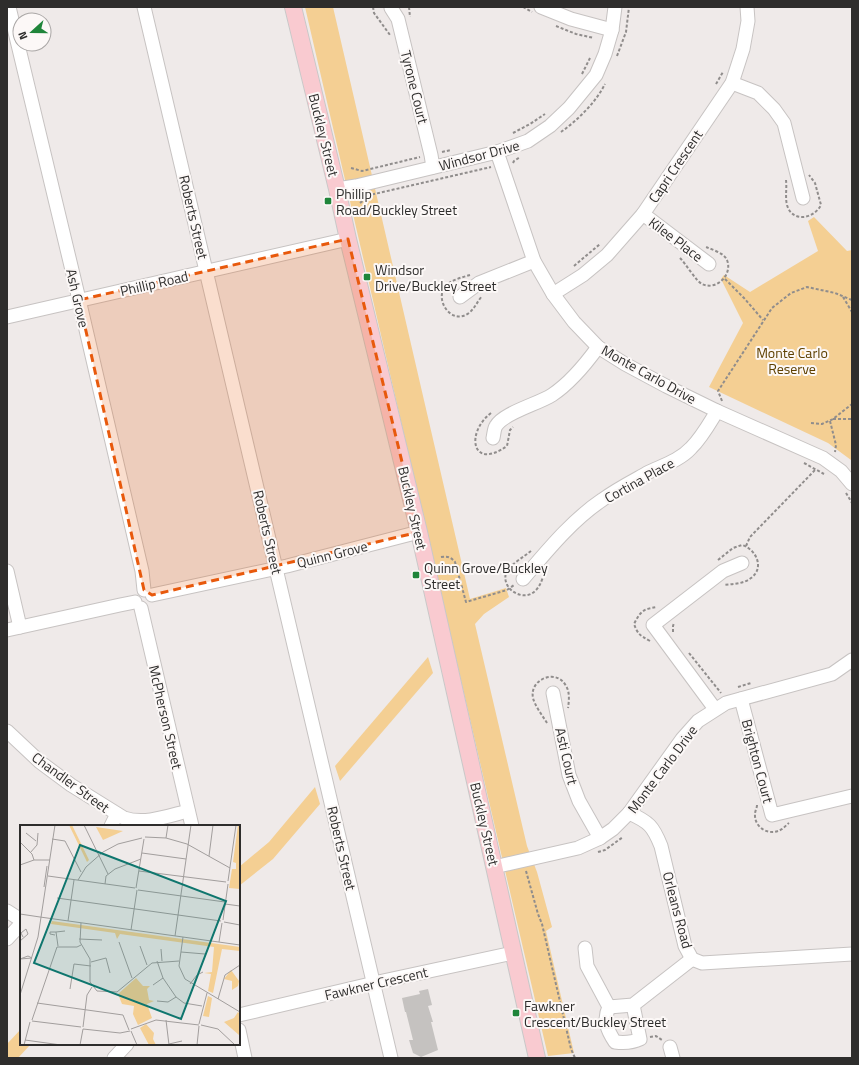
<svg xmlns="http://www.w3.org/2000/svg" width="859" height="1065" font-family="'Titillium Web',sans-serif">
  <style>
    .green { fill: #f4cf93 }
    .building { fill: #c5c2c0 }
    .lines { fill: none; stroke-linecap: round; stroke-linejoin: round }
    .minor-casing { stroke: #c7c3c2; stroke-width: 15 }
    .major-casing { stroke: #c9c8c8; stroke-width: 18 }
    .path { stroke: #908d8c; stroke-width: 2; stroke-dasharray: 3 2; stroke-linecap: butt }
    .minor { stroke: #fff; stroke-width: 13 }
    .major { stroke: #f9cad0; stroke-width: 16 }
    .marked { fill: #e8590c; fill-opacity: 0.2; stroke: #e8590c; stroke-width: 3; stroke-dasharray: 8 5; stroke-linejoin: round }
    .poi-dot { fill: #1f853a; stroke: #fcf8f7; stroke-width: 1.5 }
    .labels { text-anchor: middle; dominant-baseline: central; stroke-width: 4; stroke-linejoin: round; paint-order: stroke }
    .street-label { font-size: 14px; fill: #2e2d2c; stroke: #fcf8f7 }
    .poi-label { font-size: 14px; fill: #2e2d2c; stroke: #fcf8f7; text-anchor: start }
    .park-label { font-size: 14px; fill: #5e4000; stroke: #fcf8f7 }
    .inset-road { fill: none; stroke: #a29e9d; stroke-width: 1 }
    .view { fill: #0f766e; fill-opacity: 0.15; stroke: #0f766e; stroke-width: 2 }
    .inset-edge { fill: none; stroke: #2e2d2c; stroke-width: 2 }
  </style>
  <rect width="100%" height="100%" fill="#efeae9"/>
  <!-- green -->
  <g class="green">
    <polygon points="305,7 333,7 470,599 506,588 509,597 484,614 475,624 527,846 537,872 552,927 546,931 574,1053 548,1056"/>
    <polygon points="814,217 847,251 852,250 851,460 828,443 709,387 743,323 721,279 724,275 750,292 818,251 808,221"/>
    <polygon points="428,657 433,673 340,781 335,766"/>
    <polygon points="315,787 320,804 273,859 239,886 239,867 269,842"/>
    <polygon points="21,1029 21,1044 31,1044 18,1058 7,1058 7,1044"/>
  </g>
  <!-- building -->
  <polygon class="building" points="428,989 432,1005 428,1006 433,1022 431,1022 438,1050 421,1057 413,1053 409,1040 413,1040 406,1012 405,1012 402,998 420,994 419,991"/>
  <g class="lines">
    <defs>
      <g id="minor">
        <polyline points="9,7 77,291 142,571 144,590"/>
        <polyline points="144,7 391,1058"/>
        <polyline points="541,7 571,19 612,30"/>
        <polyline points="391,8 398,19 431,155 433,167"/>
        <polyline points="732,83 758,93 774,109 784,123 803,198"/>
        <polyline points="497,152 534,261 553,294 574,322 598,347 625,364 666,386 717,411 823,458 841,471 852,484"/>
        <polyline points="337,189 356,186 497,152 528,141 550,126 569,108 596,75 605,54 612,30 615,7"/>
        <polyline points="643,214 709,264"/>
        <polyline points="553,294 583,275 607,255 643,214 732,83 743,49 748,21 747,7"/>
        <polyline points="460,297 479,283 534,261"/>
        <polyline points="7,317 348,239"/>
        <path d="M 493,438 C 494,434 494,429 496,426 C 503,413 538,404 552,395 C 570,383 585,365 598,347"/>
        <polyline points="7,571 20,627"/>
        <path d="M 523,579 C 547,551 571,521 602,500 C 617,489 633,481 649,472 C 664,465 680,460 691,448 C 702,437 709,424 717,411"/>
        <polyline points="152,595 287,566 419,532"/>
        <polyline points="141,608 192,826"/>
        <polyline points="7,630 120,605 135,602"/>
        <polyline points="553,693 569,775 579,801 600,838"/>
        <polyline points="741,699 772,815 852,796"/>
        <polyline points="715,709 653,625 723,571 742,563"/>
        <path d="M 7,731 L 40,762 L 71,785 L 124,818 C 145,825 168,816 188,811"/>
        <path d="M 629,813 C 649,822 653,826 661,846 L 685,946 L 692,959 L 702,963 L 852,954"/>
        <polyline points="111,826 117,814"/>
        <polyline points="494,867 578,848 600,838 613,829 629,813 682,739 698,721 726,703 832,674 852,660"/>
        <polyline points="7,911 21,920"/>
        <polyline points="7,939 21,924"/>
        <polyline points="585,948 587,966 609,1007 633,1005 692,959"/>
        <path d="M 609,1007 C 603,1020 607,1030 615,1042 C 624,1043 632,1043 640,1039 L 633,1005"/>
        <polyline points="239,1015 383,981 513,953"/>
        <polyline points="239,1030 245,1058"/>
        <polyline points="670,1047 673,1058"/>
        <polyline points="114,1058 127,1044"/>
      </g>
      <polyline id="major" points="293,7 337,189 348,239 419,532 537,1058"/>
    </defs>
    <!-- minor casing -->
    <use href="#minor" class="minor-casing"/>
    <!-- major casing -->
    <use href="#major" class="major-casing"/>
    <!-- path -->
    <g class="path">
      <polyline points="373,7 374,13 390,35"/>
      <polyline points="409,7 410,17"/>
      <polyline points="523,7 532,12"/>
      <polyline points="556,26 576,34 594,38"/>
      <polyline points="617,56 626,32 629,7"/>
      <polyline points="582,74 590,58"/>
      <polyline points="716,84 723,72"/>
      <path d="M 561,132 C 578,120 596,102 605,84"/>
      <polyline points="513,133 530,124 545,114"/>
      <polyline points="442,152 451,150"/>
      <polyline points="513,163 514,161 520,157"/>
      <polyline points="351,168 362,171 420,157"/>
      <path d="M 786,180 C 787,188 785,197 787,205 C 792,223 814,219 821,205 L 815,183 L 809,175"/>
      <polyline points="360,203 370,195 491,167"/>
      <path d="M 680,258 C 686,264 696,281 702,284 C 716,291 733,275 727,260 C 724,253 713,250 706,247"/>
      <polyline points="574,266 600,244"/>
      <path d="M 470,275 C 463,277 455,279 449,283 C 431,295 450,327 469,313 C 475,308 477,302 482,296"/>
      <polyline points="725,279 744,298 763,320"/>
      <polyline points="843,297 852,312"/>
      <polyline points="722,401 718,391 772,308 791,293 807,287 835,293 852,300"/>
      <path d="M 491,413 C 465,433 472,471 507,446 L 510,430 L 513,427"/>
      <polyline points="833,419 852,419"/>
      <polyline points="830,421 836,445 835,452"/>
      <polyline points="811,423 822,424 833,419 852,404"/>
      <polyline points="804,463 824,474"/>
      <polyline points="846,493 852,503"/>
      <polyline points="746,546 750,537 816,469"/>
      <path d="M 531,551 C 525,556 508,566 506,573 C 501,590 525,603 536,590 C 541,585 543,577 545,570"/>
      <path d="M 441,557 C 447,556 451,557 455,562 L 466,602 L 507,590 L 514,585"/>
      <path d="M 718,560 L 733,548 L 742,545 C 756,549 765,568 751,578 C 744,584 732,584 724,585"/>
      <polyline points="673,632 673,626 674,623"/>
      <path d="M 650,641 C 640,635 638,635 634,624 C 641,610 644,609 657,607"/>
      <polyline points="689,653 721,693"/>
      <polyline points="738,687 751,683"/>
      <path d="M 547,723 C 542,715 535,706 533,698 C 529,679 557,668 566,686 C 570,692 569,701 568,708"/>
      <path d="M 757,805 C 757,808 755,811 755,814 C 754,828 770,837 782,829 C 784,828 786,825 789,823"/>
      <polyline points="598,852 605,850 623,837"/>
      <polyline points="526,871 538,914 542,924 571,1049 575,1058"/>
      <polyline points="650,1037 656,1036 662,1040"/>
    </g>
    <!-- minor -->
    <use href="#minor" class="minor"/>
    <!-- major -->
    <use href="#major" class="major"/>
  </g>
  <!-- marked area -->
  <path class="marked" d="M 348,239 L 419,532 L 152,595 L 144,590 L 79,300 Z"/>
  <!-- markers -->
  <g class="poi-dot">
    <rect x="324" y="197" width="8" height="8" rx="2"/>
    <rect x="363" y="273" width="8" height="8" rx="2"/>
    <rect x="412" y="571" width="8" height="8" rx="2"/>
    <rect x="512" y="1009" width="8" height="8" rx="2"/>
  </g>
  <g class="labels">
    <!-- street labels -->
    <g class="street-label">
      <text transform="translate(415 87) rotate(76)">Tyrone Court</text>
      <text transform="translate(324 135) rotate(76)">Buckley Street</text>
      <text transform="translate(479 155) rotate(-15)">Windsor Drive</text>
      <text transform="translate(675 166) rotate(-56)">Capri Crescent</text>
      <text transform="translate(194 217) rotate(77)">Roberts Street</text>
      <text transform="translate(676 239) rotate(37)">Kilee Place</text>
      <text transform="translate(154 283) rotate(-13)">Phillip Road</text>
      <text transform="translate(78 298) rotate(77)">Ash Grove</text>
      <text transform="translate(649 374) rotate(29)">Monte Carlo Drive</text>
      <text transform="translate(639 480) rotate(-29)">Cortina Place</text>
      <text transform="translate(413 508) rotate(77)">Buckley Street</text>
      <text transform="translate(268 532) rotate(77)">Roberts Street</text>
      <text transform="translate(332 554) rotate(-14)">Quinn Grove</text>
      <text transform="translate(166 717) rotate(77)">McPherson Street</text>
      <text transform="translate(567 756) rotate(77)">Asti Court</text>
      <text transform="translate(758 761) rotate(75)">Brighton Court</text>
      <text transform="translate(662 769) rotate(-53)">Monte Carlo Drive</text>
      <text transform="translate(71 782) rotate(36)">Chandler Street</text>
      <text transform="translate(485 824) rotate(77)">Buckley Street</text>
      <text transform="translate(342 848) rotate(77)">Roberts Street</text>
      <text transform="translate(678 910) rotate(75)">Orleans Road</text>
      <text transform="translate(376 983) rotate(-13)">Fawkner Crescent</text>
    </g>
    <!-- poi labels -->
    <g class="poi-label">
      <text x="336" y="193">Phillip<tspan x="336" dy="16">Road/Buckley Street</tspan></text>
      <text x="375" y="269">Windsor<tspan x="375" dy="16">Drive/Buckley Street</tspan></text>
      <text x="424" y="567">Quinn Grove/Buckley<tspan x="424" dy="16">Street</tspan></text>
      <text x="524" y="1005">Fawkner<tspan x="524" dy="16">Crescent/Buckley Street</tspan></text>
    </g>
    <!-- park labels -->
    <g class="park-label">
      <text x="792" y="352">Monte Carlo<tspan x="792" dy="16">Reserve</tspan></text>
    </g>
  </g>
  <!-- overview -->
  <g transform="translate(20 825)">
    <rect width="220" height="220" fill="#efeae9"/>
    <path d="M 49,0 L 52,0 L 69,35 L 67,37 ZM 218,0 L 220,0 L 220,64 L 209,63 L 212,44 L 216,44 L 216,38 L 213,37 ZM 76,2 L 103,6 L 83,15 ZM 32,96 L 220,122 L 220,126 L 202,124 L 193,168 L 188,166 L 191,149 L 184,148 L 192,147 L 194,122 L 100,109 L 97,114 L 95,108 L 31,99 ZM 211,145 L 219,156 L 218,161 L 212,165 L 212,156 L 204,154 ZM 116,153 L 123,161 L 130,161 L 127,164 L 129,175 L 134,176 L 127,179 L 132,193 L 118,200 L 113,189 L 114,181 L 102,179 L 98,169 ZM 188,171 L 192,173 L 189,192 L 183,191 ZM 218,187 L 220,189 L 219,210 L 204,197 L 214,193 ZM 126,199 L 134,208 L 133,214 L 136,220 L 129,220 L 120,203 Z" fill="#f4cf93"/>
    <path class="inset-road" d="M 64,0 L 88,49M 6,8 L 16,16M 125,12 L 146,13 L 167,19 L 210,43M 146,13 L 148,0M 32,14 L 45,16 L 61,47M 0,17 L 12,29 L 14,35M 10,28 L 17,20 L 18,8M 122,28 L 166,34M 189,31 L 193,0M 0,40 L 14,35 L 30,35M 119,46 L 206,57M 28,51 L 115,63M 58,55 L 66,42 L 83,27 L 98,19 L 122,13M 208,56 L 216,0M 85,59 L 86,51 L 95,44 L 121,34M 24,62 L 27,41M 116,63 L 124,14M 118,65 L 205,77M 37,73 L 201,96M 205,79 L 220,81M 0,89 L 20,92M 20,92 L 220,120M 203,95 L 208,59M 48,96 L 54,55M 204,97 L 220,100M 61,98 L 60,117 L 70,134 L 70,157 L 77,166 L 97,167 L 132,138 L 159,136M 111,105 L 117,65M 35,110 L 30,109 L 30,107 L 36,107M 155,111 L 171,0M 163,112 L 159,141 L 165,154 L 220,187M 59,114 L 82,115M 0,116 L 8,109 L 6,104 L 1,108 L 3,112M 99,117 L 112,153M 199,117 L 202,98M 38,121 L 36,107 L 45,106M 120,121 L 127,140M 141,124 L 142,136M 161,127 L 185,129M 0,134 L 8,131 L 12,133 L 0,134M 137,136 L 143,153 L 156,172 L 164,178 L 182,181M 71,137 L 86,133 L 90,148M 170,159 L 177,150 L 183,147M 133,160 L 143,153M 50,164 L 54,139 L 71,141M 0,170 L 18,112 L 35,0M 198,174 L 205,150 L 220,140M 137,176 L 148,177 L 156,172M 17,178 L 103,190 L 109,205M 12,195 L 37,122 L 57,122 L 61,120M 146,195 L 149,220M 12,196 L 61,202M 179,199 L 187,168M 181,200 L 198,204 L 215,220M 63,202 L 67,170 L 72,162M 63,204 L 100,208 L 110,206M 111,204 L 136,195 L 179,200M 111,206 L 117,220M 5,215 L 41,220M 149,219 L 162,216M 4,220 L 10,197M 60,220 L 63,204M 177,220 L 179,201"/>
    <path class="view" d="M 60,20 L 206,76 L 161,194 L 14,138 Z"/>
    <rect width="220" height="220" class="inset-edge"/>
  </g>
  <!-- border -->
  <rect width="859" height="1065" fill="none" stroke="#2e2d2c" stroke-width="16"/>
  <!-- north arrow -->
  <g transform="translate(32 32) rotate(249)"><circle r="19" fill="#fcf8f7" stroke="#aaa7a6"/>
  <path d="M0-3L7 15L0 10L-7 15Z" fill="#1f853a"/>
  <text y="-6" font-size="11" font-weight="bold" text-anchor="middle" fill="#2e2d2c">N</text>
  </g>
</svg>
